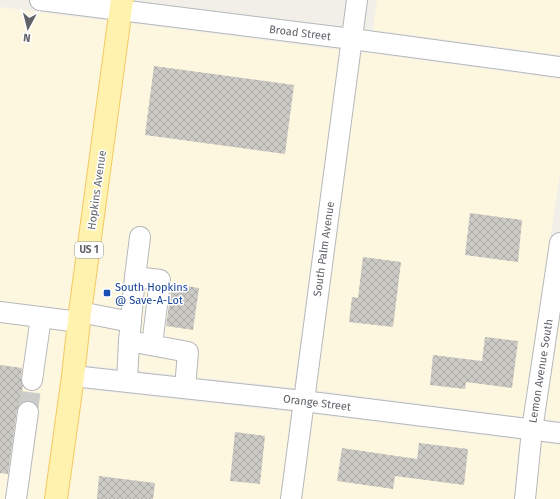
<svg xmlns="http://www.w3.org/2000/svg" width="560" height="499" font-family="'Fira Sans',sans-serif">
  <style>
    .commercial { fill: #fef7e0 }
    .building { fill: url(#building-cross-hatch) }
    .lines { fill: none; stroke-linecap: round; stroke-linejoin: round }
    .minor-tunnel { stroke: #ccccc8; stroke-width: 20; stroke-dasharray: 20 10; stroke-linecap: butt }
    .minor-casing { stroke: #b5b8bc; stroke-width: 22 }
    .major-casing { stroke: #f2c960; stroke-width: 24 }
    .minor { stroke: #fff; stroke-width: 20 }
    .major { stroke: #fff2af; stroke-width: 22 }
    .transit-dot { fill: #1a4fb4; stroke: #fff; stroke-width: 1.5 }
    .labels { text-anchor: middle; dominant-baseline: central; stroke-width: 3; stroke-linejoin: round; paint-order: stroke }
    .shield { fill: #fff; stroke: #8f9295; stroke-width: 1 }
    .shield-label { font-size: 10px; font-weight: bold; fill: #5f6368 }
    .street-label { font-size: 11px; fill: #5f6368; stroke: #fff }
    .transit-label { font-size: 11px; fill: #164399; stroke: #fff; text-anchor: start }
  </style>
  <defs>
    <pattern id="building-cross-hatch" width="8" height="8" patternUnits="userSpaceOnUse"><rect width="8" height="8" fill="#cccac5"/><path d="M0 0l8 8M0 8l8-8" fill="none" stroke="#a9a8a4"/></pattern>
  </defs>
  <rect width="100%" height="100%" fill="#f1efe8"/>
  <!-- commercial -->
  <g class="commercial">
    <polygon points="377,0 560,0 560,55 373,30"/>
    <polygon points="0,7 108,21 63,374 45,499 0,499"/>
    <polygon points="129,23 340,50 294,388 85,365"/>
    <polygon points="361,52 560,79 560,173 523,417 315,390"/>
    <polygon points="560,313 560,421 544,419"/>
    <polygon points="82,389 291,412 281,499 66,499"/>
    <polygon points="312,414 520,440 514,499 302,499"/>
    <polygon points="541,443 560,445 560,499 535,499"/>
  </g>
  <!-- building -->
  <g class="building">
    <polygon points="154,66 294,85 285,154 145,135"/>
    <polygon points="470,213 522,220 518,262 465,255"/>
    <polygon points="363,257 401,262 393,327 349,322 352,297 358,298"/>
    <polygon points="172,284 199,288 193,330 166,326"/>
    <polygon points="485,337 518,341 512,388 466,382 465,389 430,385 433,355 482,361"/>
    <polygon points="0,365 22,368 21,379 23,386 20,404 17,410 8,474 0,473"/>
    <polygon points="235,432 265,436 260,484 230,481"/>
    <polygon points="419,443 468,449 464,485 395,476 393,489 337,481 342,448 417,459"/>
    <polygon points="99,476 155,483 153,499 97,499"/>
  </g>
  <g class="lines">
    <!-- minor-tunnel -->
    <polyline class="minor-tunnel" points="28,412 32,380"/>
    <defs>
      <g id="minor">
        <polyline points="40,0 352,39 560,67"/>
        <polyline points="140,237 135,277 160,280 152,345"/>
        <polyline points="135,277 129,341 188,352 185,388"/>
        <polyline points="0,312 79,322"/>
        <polyline points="80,312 131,322"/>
        <polyline points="73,376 303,401 560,433"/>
        <polyline points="32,380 41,317"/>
        <polyline points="127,381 129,341"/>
        <polyline points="16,499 28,412"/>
        <polyline points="291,499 357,0"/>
        <polyline points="525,499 532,430 560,243"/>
      </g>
      <polyline id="major" points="56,499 73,376 80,312 122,0"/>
    </defs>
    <!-- minor casing -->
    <use href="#minor" class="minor-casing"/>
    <!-- major casing -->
    <use href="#major" class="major-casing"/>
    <!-- minor -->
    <use href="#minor" class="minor"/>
    <!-- major -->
    <use href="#major" class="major"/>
  </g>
  <!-- markers -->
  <rect class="transit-dot" x="103" y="289" width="8" height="8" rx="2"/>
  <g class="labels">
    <!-- shield labels -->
    <rect class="shield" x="75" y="242" width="28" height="16" rx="3"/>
    <g class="shield-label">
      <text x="89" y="250">US 1</text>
    </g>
    <!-- street labels -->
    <g class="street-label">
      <text transform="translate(300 33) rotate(7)">Broad Street</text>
      <text transform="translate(97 190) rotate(-82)">Hopkins Avenue</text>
      <text transform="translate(324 249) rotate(-82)">South Palm Avenue</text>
      <text transform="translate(541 371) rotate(-81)">Lemon Avenue South</text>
      <text transform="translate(317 403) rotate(7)">Orange Street</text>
    </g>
    <!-- transit labels -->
    <g class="transit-label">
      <text x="115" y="287">South Hopkins<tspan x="115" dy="13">@ Save-A-Lot</tspan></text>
    </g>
  </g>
  <!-- north arrow -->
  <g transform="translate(28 28) rotate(187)" stroke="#ffffff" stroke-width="3" paint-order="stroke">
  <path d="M0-3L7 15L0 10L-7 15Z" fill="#5f6368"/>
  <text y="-6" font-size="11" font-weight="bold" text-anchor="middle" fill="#5f6368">N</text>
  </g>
</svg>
